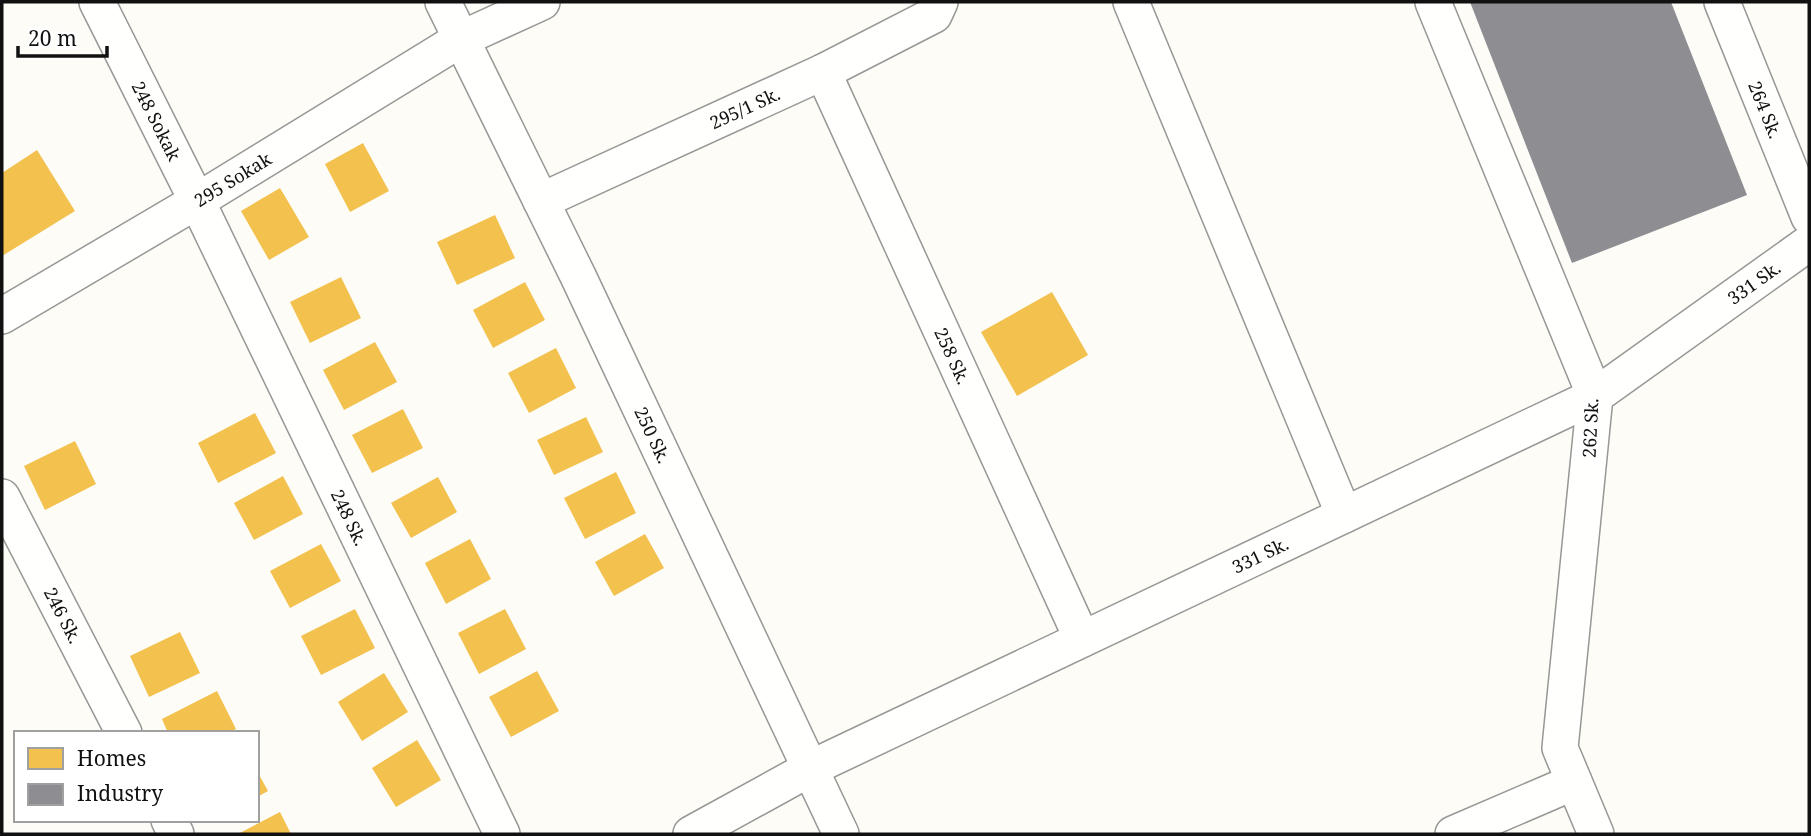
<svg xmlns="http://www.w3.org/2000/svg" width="1811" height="836" font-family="'Noto Serif',serif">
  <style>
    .homes { fill: #f2c14e }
    .industry { fill: #8d8d92 }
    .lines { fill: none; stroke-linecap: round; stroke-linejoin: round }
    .street-casing { stroke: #979795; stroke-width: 38 }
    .street { stroke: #fffffe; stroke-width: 35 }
    .labels { text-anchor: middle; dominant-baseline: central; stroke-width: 7; stroke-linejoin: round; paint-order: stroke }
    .street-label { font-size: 18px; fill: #111; stroke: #fff }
  </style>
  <rect width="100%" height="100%" fill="#fdfcf7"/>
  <!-- homes -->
  <g class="homes">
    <polygon points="363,143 389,191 350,212 325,164"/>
    <polygon points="37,150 75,211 2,256 2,173"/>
    <polygon points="280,188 309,237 269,260 241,211"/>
    <polygon points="495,215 515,258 457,285 437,242"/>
    <polygon points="341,277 361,318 310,343 290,302"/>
    <polygon points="525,282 545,320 493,348 473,310"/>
    <polygon points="1052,292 1088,355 1017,396 981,332"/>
    <polygon points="375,342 397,382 344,410 323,370"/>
    <polygon points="556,348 576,388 529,413 508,373"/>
    <polygon points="403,409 423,448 372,473 352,435"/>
    <polygon points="255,413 276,453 218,483 198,443"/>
    <polygon points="586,417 603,452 554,475 537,440"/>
    <polygon points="75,441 96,484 45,510 24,466"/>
    <polygon points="616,472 636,513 585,539 564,498"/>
    <polygon points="283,476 303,514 254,540 234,503"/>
    <polygon points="438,477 457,512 411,538 391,503"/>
    <polygon points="645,534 664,568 614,596 595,562"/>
    <polygon points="470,539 491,579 446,604 425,563"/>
    <polygon points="321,544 341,581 290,608 270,571"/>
    <polygon points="355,609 375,648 321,675 301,636"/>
    <polygon points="505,609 526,649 479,674 458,633"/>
    <polygon points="180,632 200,673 149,697 130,656"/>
    <polygon points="537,671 559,711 511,737 489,697"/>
    <polygon points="384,673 408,712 362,741 338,702"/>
    <polygon points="217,691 236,729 228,733 168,733 162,719"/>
    <polygon points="417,740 441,780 396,807 372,768"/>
    <polygon points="257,771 268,791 257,797"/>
    <polygon points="280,812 291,834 238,834"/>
  </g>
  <!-- industry -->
  <polygon class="industry" points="1470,2 1671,2 1747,195 1572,263"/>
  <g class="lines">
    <defs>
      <g id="street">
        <path id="s1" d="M 97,2 L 197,201 L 502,834"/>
        <path id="s2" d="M 443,2 L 578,276 L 841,834"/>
        <polyline points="1131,2 1344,515"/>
        <polyline points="1433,2 1595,396 1560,748 1596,834"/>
        <path id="s3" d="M 1722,2 L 1809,217"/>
        <path id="s4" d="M 823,72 L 1082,639"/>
        <path id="s5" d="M 541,201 L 823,72 L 934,15 L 940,2"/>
        <path id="s6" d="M 2,316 L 197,201 L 461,39 L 542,2"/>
        <path id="s7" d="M 2,497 L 124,733"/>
        <polyline points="169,820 176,834"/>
        <path id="s8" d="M 691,834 L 811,768 L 1595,396 L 1809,243"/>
        <polyline points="1453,834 1574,782"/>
      </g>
    </defs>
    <!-- street casing -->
    <use href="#street" class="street-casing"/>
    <!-- street -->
    <use href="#street" class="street"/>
  </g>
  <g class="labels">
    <!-- street labels -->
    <g class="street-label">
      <text stroke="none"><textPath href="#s5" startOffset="224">295/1 Sk.</textPath></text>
      <text stroke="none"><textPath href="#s3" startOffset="116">264 Sk.</textPath></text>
      <text stroke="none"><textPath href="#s1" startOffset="133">248 Sokak</textPath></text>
      <text stroke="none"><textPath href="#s6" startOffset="268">295 Sokak</textPath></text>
      <text stroke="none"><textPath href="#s8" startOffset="1200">331 Sk.</textPath></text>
      <text stroke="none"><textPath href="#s4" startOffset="312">258 Sk.</textPath></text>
      <text transform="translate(1590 428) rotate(-87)">262 Sk.</text>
      <text stroke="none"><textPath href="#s2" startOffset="481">250 Sk.</textPath></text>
      <text stroke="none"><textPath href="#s1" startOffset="574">248 Sk.</textPath></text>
      <text stroke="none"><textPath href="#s8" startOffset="634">331 Sk.</textPath></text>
      <text stroke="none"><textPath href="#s7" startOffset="133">246 Sk.</textPath></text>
    </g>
  </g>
  <!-- border -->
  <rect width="1811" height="836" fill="none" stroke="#111111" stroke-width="7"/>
  <!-- legend -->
  <rect x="14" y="731" width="245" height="91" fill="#ffffff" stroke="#a0a0a0" stroke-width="2"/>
  <rect x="28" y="748" width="35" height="21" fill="#f2c14e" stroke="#a0a0a0" stroke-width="2"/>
  <text x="77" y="766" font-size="21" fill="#111111">Homes</text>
  <rect x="28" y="784" width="35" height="21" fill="#8d8d92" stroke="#a0a0a0" stroke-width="2"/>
  <text x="77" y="801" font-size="21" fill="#111111">Industry</text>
  <!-- scale -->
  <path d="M18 46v10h89v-10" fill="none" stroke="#111111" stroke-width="3.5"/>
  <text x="28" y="46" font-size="21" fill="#111111" stroke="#ffffff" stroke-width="5" paint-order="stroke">20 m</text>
</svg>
